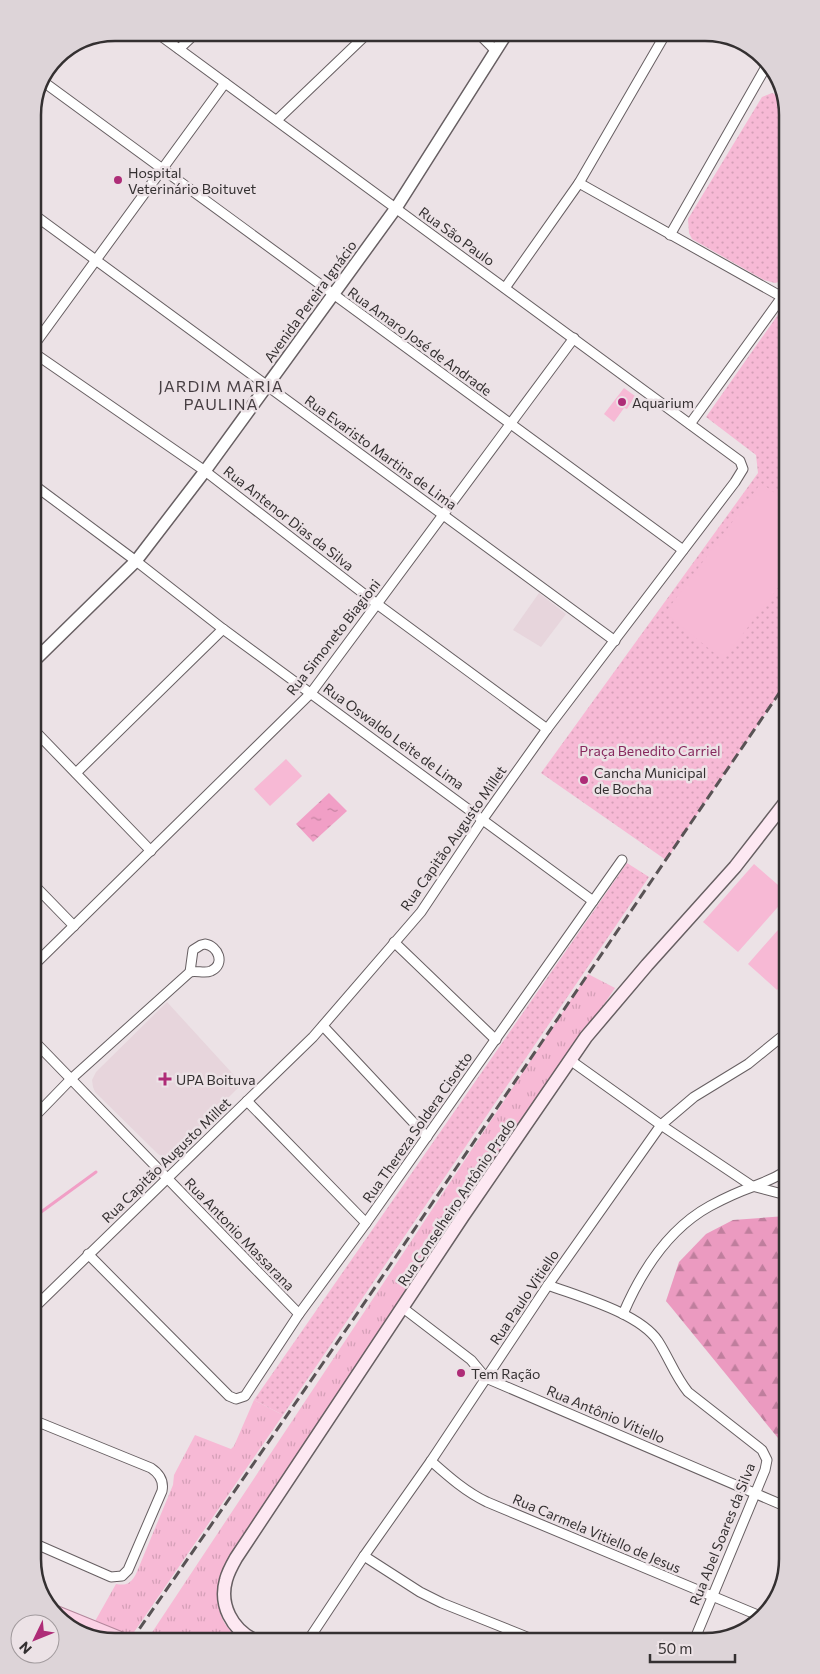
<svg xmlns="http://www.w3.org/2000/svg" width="820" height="1674" font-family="Commissioner,sans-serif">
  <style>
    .built { fill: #e7d5dc }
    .grass { fill: url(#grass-tufts) }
    .forest { fill: url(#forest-firs) }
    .park { fill: url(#park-dots) }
    .garden { fill: #f7b9d5 }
    .water { fill: url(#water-ripples) }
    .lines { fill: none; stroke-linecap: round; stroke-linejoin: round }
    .stream { stroke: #f19fc6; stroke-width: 3 }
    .minor-casing { stroke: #675f62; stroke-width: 11 }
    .tertiary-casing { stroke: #675f62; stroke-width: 14 }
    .secondary-casing { stroke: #675f62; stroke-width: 15 }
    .primary-casing { stroke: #b3869b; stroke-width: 16 }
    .minor { stroke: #fff; stroke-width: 9 }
    .tertiary { stroke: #fff; stroke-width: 11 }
    .secondary { stroke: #fde8f2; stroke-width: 12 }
    .primary { stroke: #fbd2e5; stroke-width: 14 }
    .rail { stroke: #595355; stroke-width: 3; stroke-dasharray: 10 5; stroke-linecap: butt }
    .poi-dot { fill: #ae2c77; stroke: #ece2e6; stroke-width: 2 }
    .labels { text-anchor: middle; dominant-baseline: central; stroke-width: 5; stroke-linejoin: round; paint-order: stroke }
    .poi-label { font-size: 14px; fill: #343031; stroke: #ece2e6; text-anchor: start }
    .street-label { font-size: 14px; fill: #343031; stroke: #ece2e6 }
    .park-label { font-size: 14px; fill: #872a5e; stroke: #ece2e6 }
    .quarter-label { font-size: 16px; letter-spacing: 1px; fill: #473f43; stroke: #ece2e6 }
    .rim { fill: none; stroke: #343031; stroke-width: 2.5 }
  </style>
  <defs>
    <pattern id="grass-tufts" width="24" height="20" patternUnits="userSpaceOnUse" patternTransform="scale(1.25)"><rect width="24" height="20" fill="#f7b9d5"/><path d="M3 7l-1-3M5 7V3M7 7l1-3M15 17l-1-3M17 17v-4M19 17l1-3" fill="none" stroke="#d49fb7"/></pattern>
    <pattern id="forest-firs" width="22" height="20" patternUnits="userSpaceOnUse" patternTransform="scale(1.25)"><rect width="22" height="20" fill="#eb9ac0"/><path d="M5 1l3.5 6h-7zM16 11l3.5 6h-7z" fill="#bf7e9d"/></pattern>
    <pattern id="park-dots" width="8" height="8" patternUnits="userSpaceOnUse" patternTransform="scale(1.25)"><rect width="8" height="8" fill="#f7b9d5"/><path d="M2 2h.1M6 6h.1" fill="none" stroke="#d49fb7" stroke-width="1.8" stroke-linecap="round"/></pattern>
    <pattern id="water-ripples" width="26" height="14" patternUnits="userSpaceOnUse" patternTransform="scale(1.25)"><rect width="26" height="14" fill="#f19fc6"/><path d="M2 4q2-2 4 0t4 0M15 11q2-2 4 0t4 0" fill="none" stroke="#c482a1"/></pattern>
  </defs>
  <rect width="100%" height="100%" fill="#ece2e6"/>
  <!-- built -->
  <g class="built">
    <polygon points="539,593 566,614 541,647 513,630"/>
    <polygon points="167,1002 242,1084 170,1156 163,1157 158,1154 95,1092 93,1087 92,1080 96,1072"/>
  </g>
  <!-- grass -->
  <g class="grass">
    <path d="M 588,974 L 615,988 L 222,1572 C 216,1599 215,1627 245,1640 L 147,1640 Z"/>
    <path d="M 254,1400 L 283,1415 L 130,1638 L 94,1623 L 116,1584 C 127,1586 131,1583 136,1574 L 173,1485 L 174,1475 L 195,1435 L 231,1449 L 234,1446 Z"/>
  </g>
  <!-- forest -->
  <polygon class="forest" points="786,1216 787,1449 666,1301 679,1262 706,1234 733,1220"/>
  <!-- park -->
  <g class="park">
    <polygon points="772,93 778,96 781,101 782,281 775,283 764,280 692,239 689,233 688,219 762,97"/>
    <polygon points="782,309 784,686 666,860 541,773 758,473 756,455 706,417"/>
    <polygon points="627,863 649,877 283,1415 254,1400"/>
  </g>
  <!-- garden -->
  <g class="garden">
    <polygon points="624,388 635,396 627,409 624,408 614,422 604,414"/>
    <polygon points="761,483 783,499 783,581 723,660 665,613"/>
    <polygon points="286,759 302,776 270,806 254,789"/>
    <polygon points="754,864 785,891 785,899 738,952 703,922"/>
    <polygon points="785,922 785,981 777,990 748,964"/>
  </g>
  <!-- water -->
  <polygon class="water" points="329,793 347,811 313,842 296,824"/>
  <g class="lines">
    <!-- stream -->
    <polyline class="stream" points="37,1215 96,1172"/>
    <defs>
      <g id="minor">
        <polyline points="478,33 496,51"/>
        <polyline points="179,49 196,33"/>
        <polyline points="775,76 781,89"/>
        <polyline points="45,83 683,550"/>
        <polyline points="277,120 368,33"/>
        <polyline points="579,183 782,297"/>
        <polyline points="33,214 615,641"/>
        <polyline points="670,235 767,65"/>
        <polyline points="505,288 579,183 666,33"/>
        <polyline points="34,345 225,83"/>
        <polyline points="34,353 205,471 377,604 547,729"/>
        <polyline points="690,424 782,297"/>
        <polyline points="34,485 136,561 223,629 593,901"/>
        <polyline points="35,731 151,851"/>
        <polyline points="76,773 223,629"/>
        <polyline points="36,887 74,926"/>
        <polyline points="394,942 496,1040"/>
        <path d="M 205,944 C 218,946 226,964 211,971 C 204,974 197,970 190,972 L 193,950 L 201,945 Z"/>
        <polyline points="36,963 311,693 574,338"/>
        <polyline points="323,1026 427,1137"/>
        <polyline points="36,1043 299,1314"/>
        <polyline points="570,1060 661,1125 752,1186 786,1195"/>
        <polyline points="247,1101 366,1223"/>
        <polyline points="37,1114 71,1079 190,972"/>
        <polyline points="88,1254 229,1396 236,1399 245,1396 299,1314 366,1223 622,860"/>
        <path d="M 548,1285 C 580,1297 639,1313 658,1341 C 669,1358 675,1376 688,1392 L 762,1450 L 767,1460 L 765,1470 L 696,1636"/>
        <polyline points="38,1304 313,1037 421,912 483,819 547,729 735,482 743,469 740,461 157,33"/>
        <polyline points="403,1308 471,1360 486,1378 787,1507"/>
        <path d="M 623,1314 C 641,1272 668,1229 710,1206 C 723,1199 738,1192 752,1187 C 766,1181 772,1180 786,1171"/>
        <path d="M 38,1422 L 151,1468 C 160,1474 164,1481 162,1491 L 128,1570 L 122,1576 L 111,1577 L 38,1545"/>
        <path d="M 431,1461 C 449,1477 466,1492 487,1502 L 760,1616"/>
        <polyline points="364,1556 420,1592 442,1603 527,1637"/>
        <polyline points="309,1639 364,1556 431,1461 548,1285 661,1125 694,1097 748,1064 785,1034"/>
      </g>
      <polyline id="tertiary" points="35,660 136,561 205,471 396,208 507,33"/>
      <path id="secondary" d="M 254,1640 C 232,1629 219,1605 226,1580 C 228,1572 232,1565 236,1558 L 463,1216 L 586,1037 L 647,965 L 735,867 L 784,804"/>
      <polyline id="primary" points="56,1613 125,1641"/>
    </defs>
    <!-- minor casing -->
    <use href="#minor" class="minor-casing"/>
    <!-- tertiary casing -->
    <use href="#tertiary" class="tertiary-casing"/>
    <!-- secondary casing -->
    <use href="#secondary" class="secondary-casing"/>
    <!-- primary casing -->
    <use href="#primary" class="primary-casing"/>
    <!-- minor -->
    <use href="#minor" class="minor"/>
    <!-- tertiary -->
    <use href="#tertiary" class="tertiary"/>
    <!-- secondary -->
    <use href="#secondary" class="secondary"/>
    <!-- primary -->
    <use href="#primary" class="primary"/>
    <!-- rail -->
    <polyline class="rail" points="131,1641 350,1324 784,686"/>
  </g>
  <!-- markers -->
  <g class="poi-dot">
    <circle cx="118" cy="180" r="5"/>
    <circle cx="622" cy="402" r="5"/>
    <circle cx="584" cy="780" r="5"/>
    <path d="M162.5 1071.5h5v5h5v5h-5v5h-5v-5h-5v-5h5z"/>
    <circle cx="461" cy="1373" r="5"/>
  </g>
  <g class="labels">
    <!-- poi labels -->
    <g class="poi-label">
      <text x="128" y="172">Hospital<tspan x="128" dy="16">Veterinário Boituvet</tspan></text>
      <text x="632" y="402">Aquarium</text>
      <text x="594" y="772">Cancha Municipal<tspan x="594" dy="16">de Bocha</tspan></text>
      <text x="176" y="1079">UPA Boituva</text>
      <text x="471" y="1373">Tem Ração</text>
    </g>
    <!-- street labels -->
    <g class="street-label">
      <text transform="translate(457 236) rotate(36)">Rua São Paulo</text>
      <text transform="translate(310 301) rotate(-54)">Avenida Pereira Ignácio</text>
      <text transform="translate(420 341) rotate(36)">Rua Amaro José de Andrade</text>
      <text transform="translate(381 452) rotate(36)">Rua Evaristo Martins de Lima</text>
      <text transform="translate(289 518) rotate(38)">Rua Antenor Dias da Silva</text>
      <text transform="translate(333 637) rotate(-52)">Rua Simoneto Biagioni</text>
      <text transform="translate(394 736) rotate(36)">Rua Oswaldo Leite de Lima</text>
      <text transform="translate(453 838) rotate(-55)">Rua Capitão Augusto Millet</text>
      <text transform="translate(417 1127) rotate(-55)">Rua Thereza Soldera Cisotto</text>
      <text transform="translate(166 1160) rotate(-44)">Rua Capitão Augusto Millet</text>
      <text transform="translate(456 1202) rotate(-56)">Rua Conselheiro Antônio Prado</text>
      <text transform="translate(240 1234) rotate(46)">Rua Antonio Massarana</text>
      <text transform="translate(524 1297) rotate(-56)">Rua Paulo Vitiello</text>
      <text transform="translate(606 1414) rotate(23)">Rua Antônio Vitiello</text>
      <text transform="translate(597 1533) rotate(23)">Rua Carmela Vitiello de Jesus</text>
      <text transform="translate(722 1534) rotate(-68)">Rua Abel Soares da Silva</text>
    </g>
    <!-- park labels -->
    <g class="park-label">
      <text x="650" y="750">Praça Benedito Carriel</text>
    </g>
    <!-- quarter labels -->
    <g class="quarter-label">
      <text x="221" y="385">JARDIM MARIA<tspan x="221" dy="18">PAULINA</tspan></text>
    </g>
  </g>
  <!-- crop -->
  <path d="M0 0H820V1674H0ZM115 41H705A74 74 0 0 1 779 115V1559A74 74 0 0 1 705 1633H115A74 74 0 0 1 41 1559V115A74 74 0 0 1 115 41Z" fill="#ddd4d8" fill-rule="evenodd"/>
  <path class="rim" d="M115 41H705A74 74 0 0 1 779 115V1559A74 74 0 0 1 705 1633H115A74 74 0 0 1 41 1559V115A74 74 0 0 1 115 41Z"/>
  <!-- north arrow -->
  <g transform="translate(35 1639) rotate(227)"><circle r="24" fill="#ece2e6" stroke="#a29b9e"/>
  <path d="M0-4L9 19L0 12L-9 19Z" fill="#ae2c77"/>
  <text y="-8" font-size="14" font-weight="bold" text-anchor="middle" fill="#343031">N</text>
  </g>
  <!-- scale -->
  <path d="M650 1654v8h85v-8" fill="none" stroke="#343031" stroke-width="2.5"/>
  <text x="658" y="1654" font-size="15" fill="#343031" stroke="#ece2e6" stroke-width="4" paint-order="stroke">50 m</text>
</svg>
